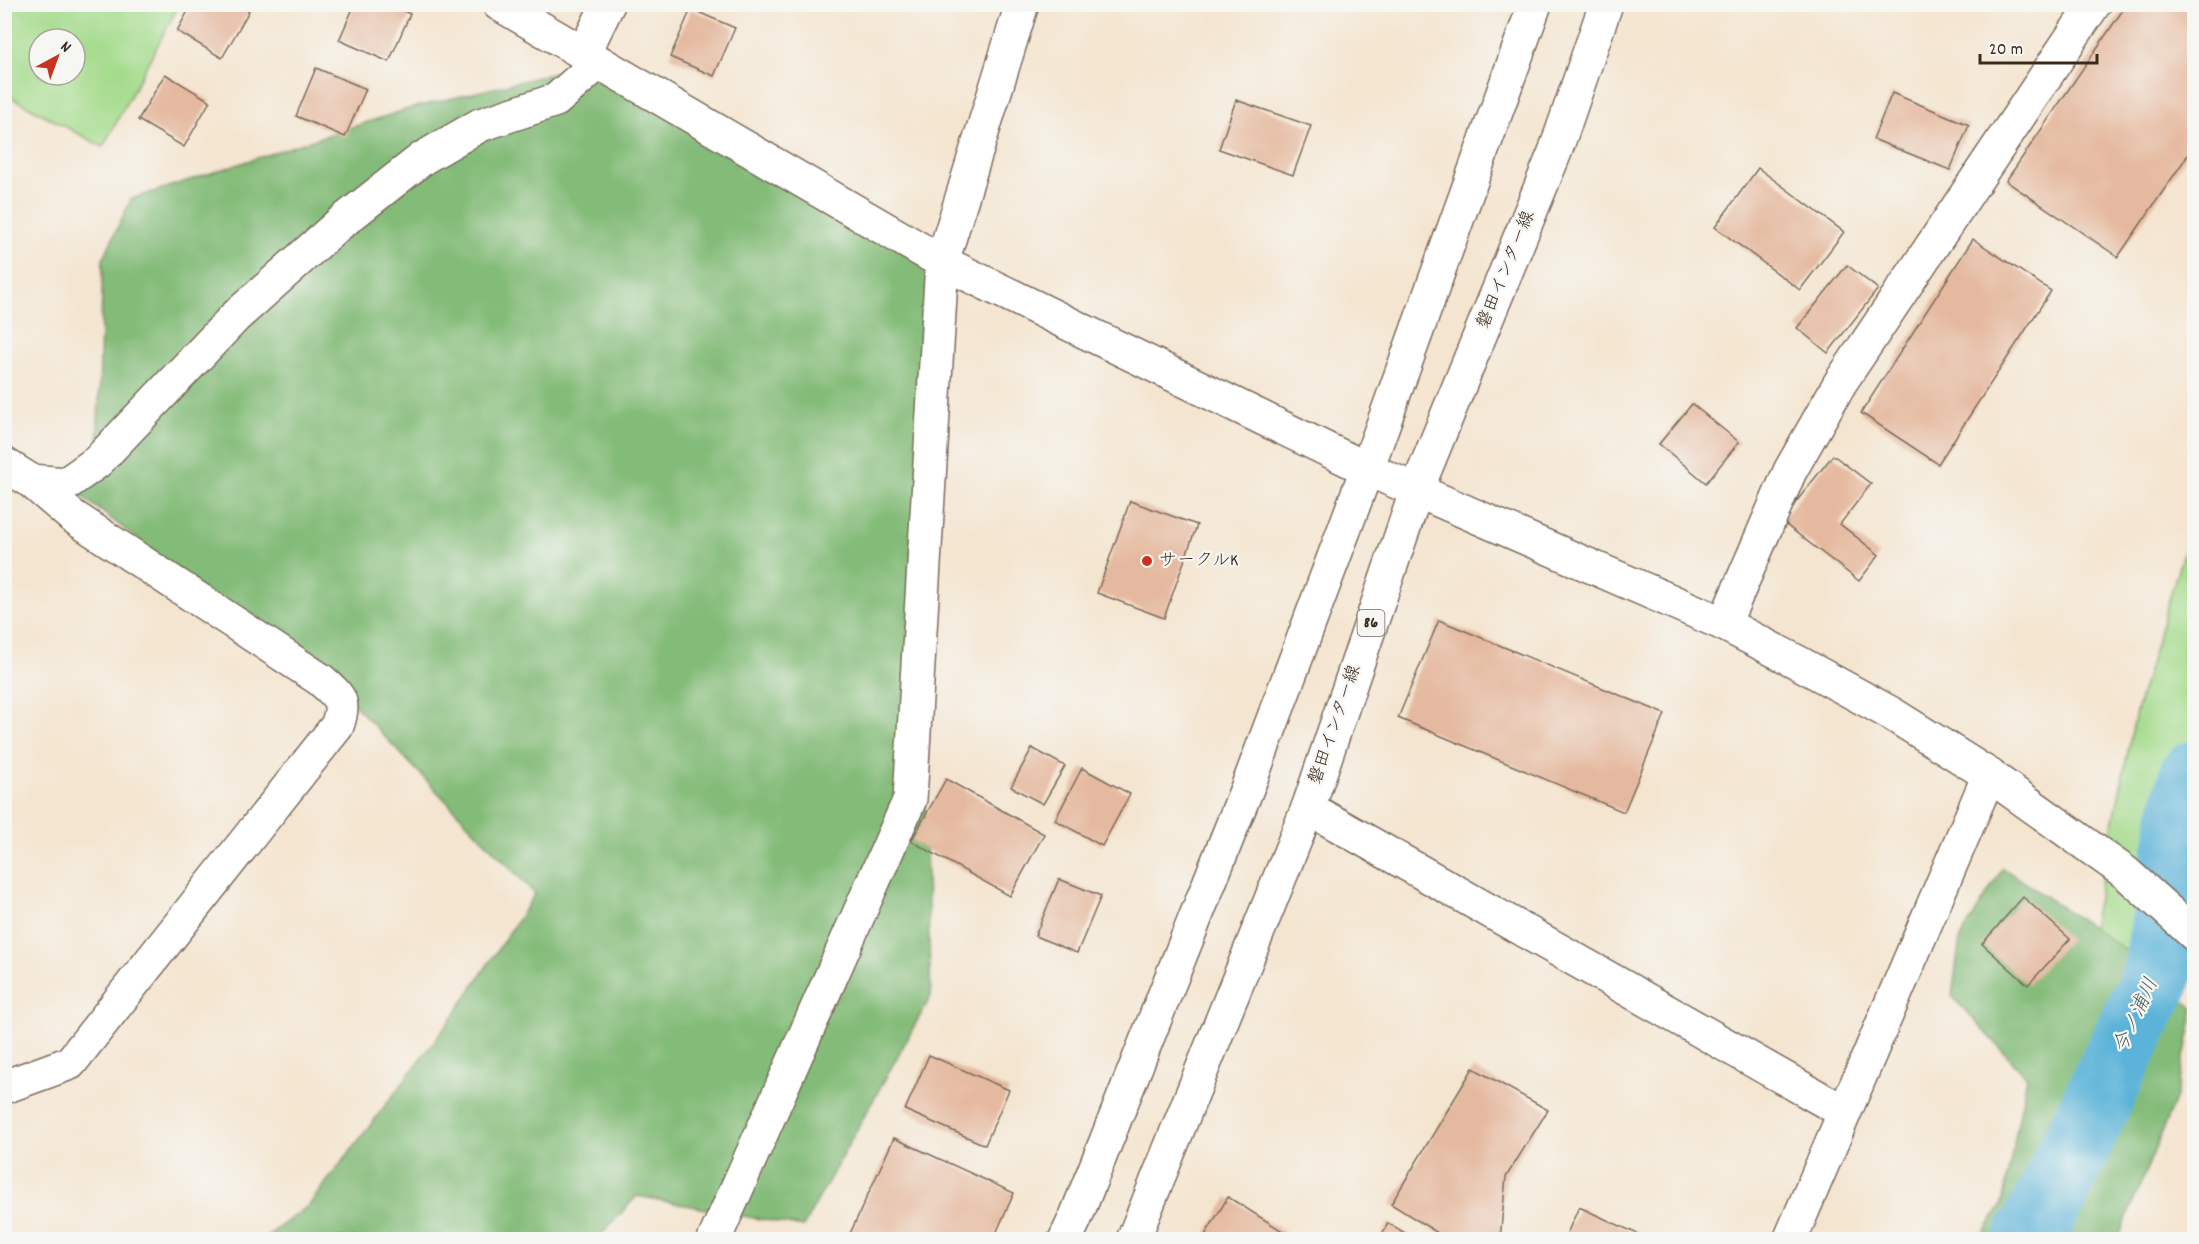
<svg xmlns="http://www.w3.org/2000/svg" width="2199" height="1244" font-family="Dekko,'Klee One',sans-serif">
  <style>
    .green { fill: #a4db8c; stroke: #708255; stroke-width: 1.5; fill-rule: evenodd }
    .forest { fill: #83bb78; stroke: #5f724b; stroke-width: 1.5 }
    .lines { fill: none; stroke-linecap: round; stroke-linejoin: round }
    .river { stroke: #5cb3d9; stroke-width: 70 }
    .building { fill: #e5b99f }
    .minor-casing { stroke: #7c6b5c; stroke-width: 36 }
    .tertiary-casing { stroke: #7c6b5c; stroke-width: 36 }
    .primary-casing { stroke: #7c6b5c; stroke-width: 36 }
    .minor { stroke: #fff; stroke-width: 33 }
    .tertiary { stroke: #fff; stroke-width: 33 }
    .primary { stroke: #fff; stroke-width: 33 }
    .poi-dot { fill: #c8321e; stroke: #f6f6f2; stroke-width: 2 }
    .labels { text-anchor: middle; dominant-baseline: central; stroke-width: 4.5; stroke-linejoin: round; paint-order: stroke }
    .shield { fill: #f6f6f2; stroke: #73675e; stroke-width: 1.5 }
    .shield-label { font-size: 16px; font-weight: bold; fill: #3b2a1e }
    .street-label { font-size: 18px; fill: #3b2a1e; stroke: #f6f6f2 }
    .poi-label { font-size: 18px; fill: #3b2a1e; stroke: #f6f6f2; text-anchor: start }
    .water-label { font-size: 20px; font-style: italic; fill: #475a5f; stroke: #f6f6f2 }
  </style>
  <rect width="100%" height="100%" fill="#f6f6f2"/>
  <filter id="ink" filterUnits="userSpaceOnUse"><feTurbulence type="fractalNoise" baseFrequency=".0167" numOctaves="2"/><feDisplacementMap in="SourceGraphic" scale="12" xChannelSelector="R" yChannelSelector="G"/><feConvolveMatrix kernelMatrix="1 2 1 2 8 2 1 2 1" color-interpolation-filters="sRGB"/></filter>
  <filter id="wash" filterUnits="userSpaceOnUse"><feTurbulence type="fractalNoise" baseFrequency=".008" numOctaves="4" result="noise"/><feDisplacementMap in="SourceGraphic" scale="24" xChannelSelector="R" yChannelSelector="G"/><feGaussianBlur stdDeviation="1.35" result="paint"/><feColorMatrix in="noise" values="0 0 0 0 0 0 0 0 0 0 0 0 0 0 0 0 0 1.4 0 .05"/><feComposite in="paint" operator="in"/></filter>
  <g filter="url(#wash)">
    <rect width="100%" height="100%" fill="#f4e5d0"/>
    <!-- green -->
    <g class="green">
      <path d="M 4,5 L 5,4 L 179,5 L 103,147 L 5,94 ZM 39,39 L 75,39 L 75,75 L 39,75 Z"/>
      <polygon points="2194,515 2194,929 2109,1184 2007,1240 2072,1025 2136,712"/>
    </g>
    <!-- forest -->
    <g class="forest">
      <polygon points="599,62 942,262 916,556 931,996 803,1227 637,1196 597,1239 263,1239 309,1205 450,1021 535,894 344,694 198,586 66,484 97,462 103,259 131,199 408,109"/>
      <polygon points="2003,868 2120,946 2194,1009 2176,1097 2118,1239 1980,1239 2002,1204 2027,1077 1952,996 1960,938"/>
    </g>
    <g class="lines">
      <!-- river -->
      <polyline class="river" points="2028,1240 2055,1189 2157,976 2185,810 2194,776"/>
    </g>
    <g id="blocks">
      <!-- building -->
      <g class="building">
        <polygon points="192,4 238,4 249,11 222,58 177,31"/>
        <polygon points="355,4 388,4 410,14 389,62 339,40"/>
        <polygon points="2127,4 2194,4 2194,146 2118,257 2006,181"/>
        <polygon points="691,9 735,28 714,76 670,57"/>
        <polygon points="316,68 366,89 345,137 296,116"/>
        <polygon points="165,74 210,101 184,147 138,120"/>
        <polygon points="1892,93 1969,125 1950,170 1873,139"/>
        <polygon points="1236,100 1311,126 1293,175 1219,149"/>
        <polygon points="1758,168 1844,232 1800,290 1715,227"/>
        <polygon points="1973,239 2051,291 1938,464 1861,413"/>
        <polygon points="1847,265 1878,289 1828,353 1797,328"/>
        <polygon points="1692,404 1739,442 1706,483 1659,444"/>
        <polygon points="1833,455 1871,484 1840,524 1879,555 1859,581 1781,521"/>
        <polygon points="1130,501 1197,525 1164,618 1097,593"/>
        <polygon points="1439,620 1665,714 1624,812 1398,718"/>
        <polygon points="1032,748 1065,766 1043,804 1011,787"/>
        <polygon points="1082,768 1130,794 1102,846 1055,820"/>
        <polygon points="946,779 1044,834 1010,896 911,841"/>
        <polygon points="1059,879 1101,896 1077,953 1035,936"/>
        <polygon points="2023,897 2070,939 2028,985 1982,944"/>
        <polygon points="929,1055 1009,1090 985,1145 905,1110"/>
        <polygon points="1473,1068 1548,1110 1506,1177 1500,1240 1449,1240 1391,1204"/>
        <polygon points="894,1138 1014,1193 993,1240 847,1240"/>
        <polygon points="1228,1197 1297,1240 1202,1240"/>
        <polygon points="1579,1207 1638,1234 1635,1240 1564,1240"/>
        <polygon points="1388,1223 1417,1240 1379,1240"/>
      </g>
    </g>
  </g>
  <g filter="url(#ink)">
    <use href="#blocks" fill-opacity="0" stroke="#7c6b5c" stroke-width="1.5"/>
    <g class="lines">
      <defs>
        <g id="minor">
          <polyline points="584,53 608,4"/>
          <polyline points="1724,624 1790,471 1840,383 2094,4"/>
          <polyline points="1308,808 1844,1112"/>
          <path d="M 4,1087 L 70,1063 L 337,726 C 346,701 340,697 321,680 L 72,516 L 31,481"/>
          <polyline points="714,1240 910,799 942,262 1022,4"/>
          <polyline points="1790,1240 1989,775"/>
        </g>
        <g id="tertiary">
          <polyline points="499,4 942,262 1367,469 1724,624 1799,663 1892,714 1989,775 2126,873 2194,934"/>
          <polyline points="4,464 31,481 66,484 97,462 235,317 338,225 423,158 480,125 556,100 599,62"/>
        </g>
        <g id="primary">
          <polyline points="1065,1240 1075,1219 1250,781 1367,469 1535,4"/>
          <polyline points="1133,1240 1308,808 1417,489 1555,152 1606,4"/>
        </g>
      </defs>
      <!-- minor casing -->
      <use href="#minor" class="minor-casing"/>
      <!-- tertiary casing -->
      <use href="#tertiary" class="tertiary-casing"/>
      <!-- primary casing -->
      <use href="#primary" class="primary-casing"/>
      <!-- minor -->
      <use href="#minor" class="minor"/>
      <!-- tertiary -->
      <use href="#tertiary" class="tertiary"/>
      <!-- primary -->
      <use href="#primary" class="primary"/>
    </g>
  </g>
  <!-- markers -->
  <circle class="poi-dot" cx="1147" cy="561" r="6"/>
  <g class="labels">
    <!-- shield labels -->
    <rect class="shield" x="1357.5" y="610" width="27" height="26" rx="4.5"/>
    <g class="shield-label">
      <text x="1371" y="623">86</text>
    </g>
    <!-- street labels -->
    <g class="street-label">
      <text transform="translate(1507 270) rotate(-68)">磐田インター線</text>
      <text transform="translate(1336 725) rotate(-71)">磐田インター線</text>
    </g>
    <!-- poi labels -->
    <g class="poi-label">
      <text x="1159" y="561">サークルK</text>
    </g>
    <!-- water labels -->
    <g class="water-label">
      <text transform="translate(2137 1016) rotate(-65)">今ノ浦川</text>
    </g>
  </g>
  <!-- margin -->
  <rect width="2199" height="1244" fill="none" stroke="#f6f6f2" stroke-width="24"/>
  <!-- north arrow -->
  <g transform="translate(57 57) rotate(41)"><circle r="28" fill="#f6f6f2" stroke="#aba49d" stroke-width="1.5"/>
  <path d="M0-4.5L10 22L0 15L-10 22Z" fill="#c8321e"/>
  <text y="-9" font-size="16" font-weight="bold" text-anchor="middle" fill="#3b2a1e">N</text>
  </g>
  <!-- scale -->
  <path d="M1980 54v9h117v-9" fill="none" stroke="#3b2a1e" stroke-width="3"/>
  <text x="1989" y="54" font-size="18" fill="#3b2a1e" stroke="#f6f6f2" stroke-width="4.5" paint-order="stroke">20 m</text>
</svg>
